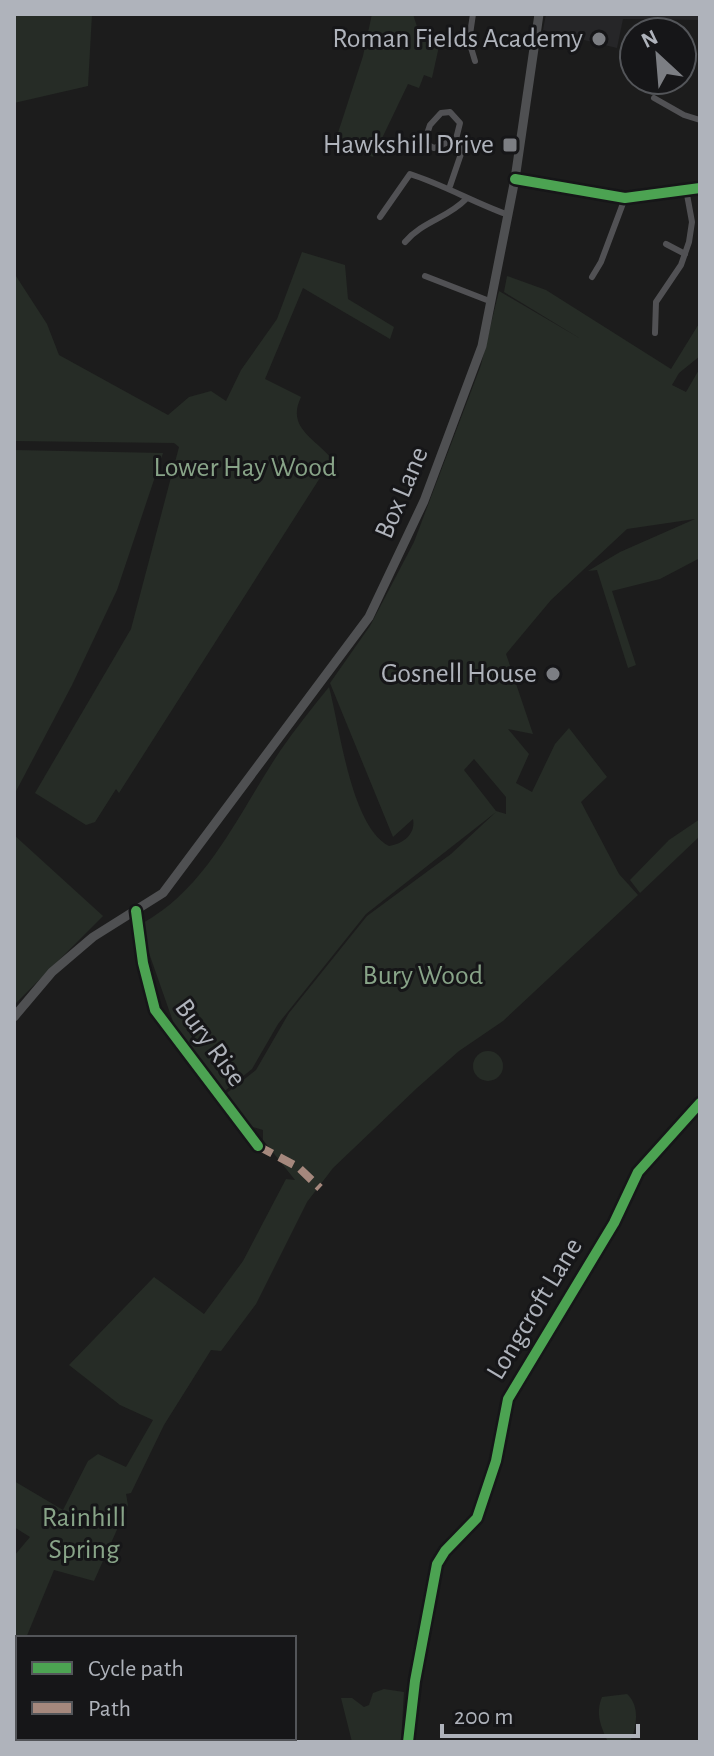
<svg xmlns="http://www.w3.org/2000/svg" width="714" height="1756" font-family="'Alegreya Sans',sans-serif">
  <style>
    .built { fill: #262628 }
    .green { fill: #262c26; fill-rule: evenodd }
    .lines { fill: none; stroke-linecap: round; stroke-linejoin: round }
    .street { stroke: #515154; stroke-width: 6 }
    .secondary { stroke: #4f5052; stroke-width: 9 }
    .quiet { stroke: #a5887d; stroke-width: 8; stroke-dasharray: 16 8; stroke-linecap: butt }
    .cycleway-casing { stroke: #161618; stroke-width: 15 }
    .cycleway { stroke: #4ca352; stroke-width: 10 }
    .poi-dot { fill: #7c7e83; stroke: #161618; stroke-width: 3 }
    .labels { text-anchor: middle; dominant-baseline: central; stroke-width: 6; stroke-linejoin: round; paint-order: stroke }
    .poi-label { font-size: 28px; fill: #afb3bb; stroke: #161618; text-anchor: end }
    .park-label { font-size: 28px; fill: #88a488; stroke: #161618 }
    .street-label { font-size: 28px; fill: #afb3bb; stroke: #161618 }
  </style>
  <rect width="100%" height="100%" fill="#1c1c1c"/>
  <!-- built -->
  <polygon class="built" points="546,14 700,14 699,20 623,19 617,48 543,30"/>
  <!-- green -->
  <g class="green">
    <polygon points="14,14 92,14 88,86 14,103"/>
    <polygon points="372,14 413,14 418,30 441,37 432,78 424,75 419,88 408,84 373,157 335,142 363,56"/>
    <path d="M 302,252 L 345,265 L 348,299 L 394,327 L 390,339 L 303,288 L 265,379 L 301,397 C 286,428 315,438 332,459 L 119,793 L 116,789 L 95,822 L 86,825 L 35,793 L 131,629 L 179,447 L 174,443 L 14,441 L 14,273 L 47,324 L 59,355 L 168,415 L 189,397 L 211,391 L 226,401 L 241,370 L 277,319 Z"/>
    <path d="M 507,276 L 546,290 L 671,369 L 700,322 L 700,356 L 679,373 L 672,385 L 686,392 L 700,368 L 700,558 L 660,579 L 612,591 L 636,665 L 628,668 L 597,570 L 588,571 L 620,552 L 695,519 L 627,529 L 551,600 L 506,654 L 533,734 L 508,729 L 529,754 L 516,783 L 532,792 L 555,744 L 569,728 L 607,777 L 581,802 L 619,874 L 638,895 L 503,1021 L 459,1051 L 417,1088 L 333,1168 L 307,1202 L 256,1304 L 221,1351 L 211,1350 L 164,1425 L 131,1493 L 126,1494 L 128,1505 L 94,1581 L 54,1570 L 26,1638 L 18,1638 L 18,1658 L 14,1657 L 14,1556 L 30,1537 L 14,1527 L 14,1481 L 63,1510 L 88,1461 L 98,1454 L 126,1467 L 153,1420 L 120,1405 L 69,1365 L 154,1277 L 204,1314 L 243,1261 L 286,1179 L 295,1180 L 263,1140 L 263,1130 L 246,1125 L 223,1096 L 256,1070 L 289,1013 L 367,916 L 451,854 L 496,812 L 366,914 L 278,1024 L 252,1069 L 221,1094 L 176,1030 L 143,936 L 143,923 C 208,887 240,811 280,751 C 295,729 312,708 329,687 C 340,728 351,827 389,846 C 403,844 416,834 413,819 L 393,837 L 330,683 L 370,626 L 414,542 L 481,365 L 499,291 L 581,339 L 504,292 ZM 474,759 L 506,797 L 506,814 L 496,811 L 464,770 Z"/>
    <polygon points="14,450 163,453 117,590 72,685 14,795"/>
    <polygon points="700,819 700,836 640,893 630,880 669,840"/>
    <polygon points="14,835 103,916 14,1005"/>
    <circle cx="488" cy="1066" r="15"/>
    <polygon points="384,1689 404,1692 401,1742 352,1742 341,1698 352,1698 364,1707 369,1705 373,1693"/>
    <path d="M 627,1694 C 640,1706 637,1726 630,1742 L 608,1742 C 601,1727 595,1714 602,1697 Z"/>
  </g>
  <g class="lines">
    <!-- street -->
    <g class="street">
      <polyline points="473,14 469,41 475,61"/>
      <polyline points="654,98 684,115 700,120"/>
      <polyline points="515,179 625,198 700,188"/>
      <polyline points="450,186 463,148 456,139 460,123 450,112 441,113 430,125 424,143 434,148 456,139"/>
      <path d="M 380,217 L 410,174 C 444,185 473,202 506,214"/>
      <path d="M 405,242 C 423,221 448,218 466,199"/>
      <polyline points="666,244 685,254"/>
      <polyline points="425,276 492,302"/>
      <polyline points="592,277 601,262 625,198"/>
      <polyline points="655,333 656,302 681,265 689,242 692,222 686,189"/>
      <polyline points="136,911 143,963 155,1010 258,1146"/>
      <polyline points="408,1742 415,1681 437,1564 445,1551 477,1518 496,1461 508,1399 614,1223 638,1172 700,1103"/>
    </g>
    <!-- secondary -->
    <polyline class="secondary" points="14,1017 52,972 93,937 163,893 369,617 424,501 482,346 515,179 539,14"/>
    <!-- quiet -->
    <polyline class="quiet" points="258,1146 298,1167 320,1188"/>
    <defs>
      <g id="cycleway">
        <polyline points="515,179 625,198 700,188"/>
        <polyline points="136,911 143,963 155,1010 258,1146"/>
        <polyline points="408,1742 415,1681 437,1564 445,1551 477,1518 496,1461 508,1399 614,1223 638,1172 700,1103"/>
      </g>
    </defs>
    <!-- cycleway casing -->
    <use href="#cycleway" class="cycleway-casing"/>
    <!-- cycleway -->
    <use href="#cycleway" class="cycleway"/>
  </g>
  <!-- markers -->
  <g class="poi-dot">
    <circle cx="599" cy="39" r="8"/>
    <rect x="502" y="137" width="16" height="16" rx="4"/>
    <circle cx="553" cy="674" r="8"/>
  </g>
  <g class="labels">
    <!-- poi labels -->
    <g class="poi-label">
      <text x="583" y="39">Roman Fields Academy</text>
      <text x="494" y="145">Hawkshill Drive</text>
      <text x="537" y="674">Gosnell House</text>
    </g>
    <!-- park labels -->
    <g class="park-label">
      <text x="245" y="468">Lower Hay Wood</text>
      <text x="423" y="976">Bury Wood</text>
      <text x="84" y="1518">Rainhill<tspan x="84" dy="32">Spring</tspan></text>
    </g>
    <!-- street labels -->
    <g class="street-label">
      <text transform="translate(402 493) rotate(-67)">Box Lane</text>
      <text transform="translate(210 1043) rotate(54)">Bury Rise</text>
      <text transform="translate(535 1309) rotate(-59)">Longcroft Lane</text>
    </g>
  </g>
  <!-- border -->
  <rect width="714" height="1756" fill="none" stroke="#afb3bb" stroke-width="32"/>
  <!-- legend -->
  <rect x="16" y="1636" width="280" height="104" fill="#161618" stroke="#535559" stroke-width="2"/>
  <rect x="32" y="1662" width="40" height="12" fill="#4ca352" stroke="#535559" stroke-width="2"/>
  <text x="88" y="1676" font-size="24" fill="#afb3bb">Cycle path</text>
  <rect x="32" y="1702" width="40" height="12" fill="#a5887d" stroke="#535559" stroke-width="2"/>
  <text x="88" y="1716" font-size="24" fill="#afb3bb">Path</text>
  <!-- north arrow -->
  <g transform="translate(658 56) rotate(334)"><circle r="38" fill="#161618" stroke="#535559" stroke-width="2"/>
  <path d="M0-6L14 30L0 20L-14 30Z" fill="#7c7e83"/>
  <text y="-12" font-size="22" font-weight="bold" text-anchor="middle" fill="#afb3bb">N</text>
  </g>
  <!-- scale -->
  <path d="M442 1724v12h196v-12" fill="none" stroke="#afb3bb" stroke-width="4"/>
  <text x="454" y="1724" font-size="24" fill="#afb3bb" stroke="#161618" stroke-width="6" paint-order="stroke">200 m</text>
</svg>
